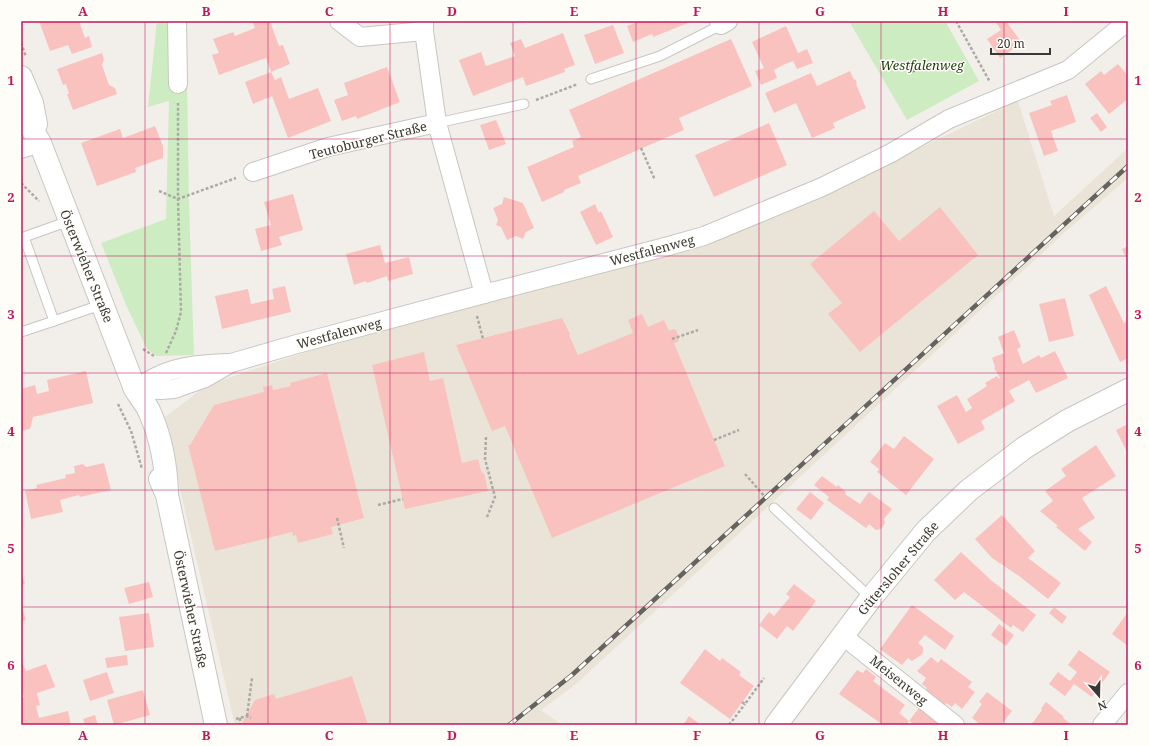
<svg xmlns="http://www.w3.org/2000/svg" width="1149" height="746" font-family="'Noto Serif',serif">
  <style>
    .built { fill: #eae4d8 }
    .green { fill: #cdecc2 }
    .building { fill: #f9c2bf }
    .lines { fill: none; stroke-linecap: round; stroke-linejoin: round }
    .lane-casing { stroke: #c8c6c0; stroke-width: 11 }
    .street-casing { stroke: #c8c6c0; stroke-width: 20 }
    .secondary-casing { stroke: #c8c6c0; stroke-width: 24 }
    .path { stroke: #acaaa6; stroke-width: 2.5; stroke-dasharray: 3 2; stroke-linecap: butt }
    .lane { stroke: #fff; stroke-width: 9 }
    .street { stroke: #fff; stroke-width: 18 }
    .secondary { stroke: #fff; stroke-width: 22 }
    .rail-casing { stroke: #656360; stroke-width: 4.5 }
    .rail { stroke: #fffdf8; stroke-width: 3; stroke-dasharray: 9; stroke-linecap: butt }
    .tree { fill: #7c8d70 }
    .grid { fill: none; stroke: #c2185b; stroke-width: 1; stroke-opacity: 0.55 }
    .labels { text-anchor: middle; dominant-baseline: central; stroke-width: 3; stroke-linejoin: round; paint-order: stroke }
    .park-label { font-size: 13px; font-style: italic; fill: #1c3c0d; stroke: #fffdf8 }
    .street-label { font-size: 13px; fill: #393836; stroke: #fffdf8 }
    .neatline { fill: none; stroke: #c2185b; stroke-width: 1.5 }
    .grid-label { font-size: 13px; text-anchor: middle; font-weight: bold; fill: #c2185b }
  </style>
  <rect width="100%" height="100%" fill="#f2efea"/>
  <!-- built -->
  <polygon class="built" points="1018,101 1054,216 1128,148 1128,178 1064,233 575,685 541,710 562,725 235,725 168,438 165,417 207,385 327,345 637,262 827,192"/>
  <!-- green -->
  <g class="green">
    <polygon points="157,21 186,21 189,204 194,355 157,356 147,349 127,307 101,243 166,219 169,101 148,107"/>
    <polygon points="849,21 945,21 979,81 907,120"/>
  </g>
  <!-- building -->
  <g class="building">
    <polygon points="39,21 79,21 85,38 89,36 92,47 72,54 68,45 50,51"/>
    <polygon points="252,21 270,21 279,46 283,45 290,64 271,72 266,58 219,75 212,55 219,53 213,39 233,32 235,36 255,28"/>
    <polygon points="634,21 687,21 688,23 653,37 652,34 633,42 627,26 635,23"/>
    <polygon points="995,21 1006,21 1022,43 1000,58 987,39 1001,30"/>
    <polygon points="613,25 624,53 595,64 584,35"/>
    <polygon points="786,26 798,53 807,49 813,63 797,69 793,61 783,65 774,70 777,78 761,85 755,71 764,68 752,42"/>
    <polygon points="563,33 575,65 564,69 565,72 526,86 523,77 473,96 459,60 481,52 486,66 515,56 510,43 521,39 525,48"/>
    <polygon points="731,39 752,86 679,118 684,130 578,176 581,183 564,190 564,192 542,202 527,167 574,147 572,141 581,137 569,110"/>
    <polygon points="102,53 104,59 102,65 109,85 115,88 117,94 73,110 67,94 69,94 66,84 63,85 57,69"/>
    <polygon points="1118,64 1128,76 1128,99 1109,114 1085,84 1101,71 1104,75"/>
    <polygon points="387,67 400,102 357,119 356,116 342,121 334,100 348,95 344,83"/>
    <polygon points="850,71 854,80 855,79 857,83 856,84 866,108 833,123 835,128 812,138 796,103 774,113 765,93 811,73 817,86"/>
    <polygon points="271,72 275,80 281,77 289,99 318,88 331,121 288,138 272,96 253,104 245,82"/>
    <polygon points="1067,95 1076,122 1051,131 1058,151 1044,156 1029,113 1052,105 1050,101"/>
    <polygon points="1097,113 1107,127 1101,132 1090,118"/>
    <polygon points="496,120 506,144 489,150 480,125"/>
    <polygon points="769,123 787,165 714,197 695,155"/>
    <polygon points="155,126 163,146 163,158 135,168 136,172 97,186 81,143 120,129 123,138"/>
    <polygon points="293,194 303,230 279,237 282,245 261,251 255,229 271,225 264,202"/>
    <polygon points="504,197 523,203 534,228 526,232 523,239 516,236 507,240 501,227 496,225 498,220 493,208 502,204"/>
    <polygon points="595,204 599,213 601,211 613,237 596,245 580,212"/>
    <polygon points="940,207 978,255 860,352 828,314 842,303 810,264 874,211 899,241"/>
    <polygon points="380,245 385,263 409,257 413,274 388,281 387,276 367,283 366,281 354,285 346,254"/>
    <polygon points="1128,246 1128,262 1122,249"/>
    <polygon points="285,286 291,312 222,329 215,296 248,289 251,304 274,299 272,289"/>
    <polygon points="1106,286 1124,323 1128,321 1128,358 1120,362 1089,295"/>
    <polygon points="1065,298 1074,336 1049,342 1039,304"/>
    <polygon points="642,314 648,327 664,320 669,331 673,329 676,330 679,338 678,342 674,343 725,466 552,538 505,426 492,431 456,345 562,318 570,334 569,335 578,355 633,333 628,320"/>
    <polygon points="1014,330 1021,347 1017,349 1023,364 1039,355 1041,358 1055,351 1068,378 1036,393 1029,380 1009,391 1015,401 981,421 985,429 958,444 937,406 957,395 966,412 972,408 967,399 987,386 985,383 997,376 999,379 1000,378 994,368 995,367 992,358 1004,353 998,337"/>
    <polygon points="424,352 430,381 443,378 462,463 478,459 482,474 484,473 488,491 405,509 372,365"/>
    <polygon points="86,371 93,403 33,417 30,429 21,431 21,389 35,385 37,394 49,391 47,380"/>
    <polygon points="327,373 364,518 331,527 333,534 298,543 296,535 293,536 292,532 215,551 188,445 190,445 214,405 264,392 263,387 272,385 273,390 291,386 290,383"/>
    <polygon points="1128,424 1128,454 1116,430"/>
    <polygon points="904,436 934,459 906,495 877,472 879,469 870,462 885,443 894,449"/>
    <polygon points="1096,445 1116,476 1082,498 1095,518 1078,529 1092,542 1085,551 1056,527 1058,526 1040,511 1053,501 1045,491 1066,476 1061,469"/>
    <polygon points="104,463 111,490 80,497 79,495 60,500 63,512 31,519 25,491 37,488 36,485 66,478 65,475 75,473 74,466 83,464 86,467"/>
    <polygon points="822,476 837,487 838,485 846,492 845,494 860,504 869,492 892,509 884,519 885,523 881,529 876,530 869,524 866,528 827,500 829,497 814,485"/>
    <polygon points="810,492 824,503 811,520 796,509"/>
    <polygon points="1002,515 1035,551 1028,558 1061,583 1048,599 1019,576 992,558 975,539"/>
    <polygon points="961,552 992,581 1036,615 1023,632 1013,625 1011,628 964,592 955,600 934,580"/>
    <polygon points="21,572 25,584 21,585"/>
    <polygon points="149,582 153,597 129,604 124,588"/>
    <polygon points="794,584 816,601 793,631 787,626 777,639 759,625 769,612 774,616 790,597 786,594"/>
    <polygon points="21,605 26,620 21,621"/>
    <polygon points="912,605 954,636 945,650 925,635 918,643 923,647 923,652 921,655 912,661 908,658 902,665 880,649"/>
    <polygon points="1054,607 1067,617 1062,624 1049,613"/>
    <polygon points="1128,612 1128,646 1112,634"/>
    <polygon points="149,613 154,647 125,651 119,617"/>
    <polygon points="999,624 1014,635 1006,646 991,635"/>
    <polygon points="705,649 720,661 722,658 741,672 739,675 754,686 730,719 680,683"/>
    <polygon points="1079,650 1110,672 1092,697 1074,684 1065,696 1049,684 1058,672 1070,681 1077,672 1068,665"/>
    <polygon points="127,655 128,665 107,668 105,658"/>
    <polygon points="931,657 938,663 941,659 972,682 968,687 975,692 962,709 955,703 952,707 946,703 944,707 924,692 927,688 922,684 926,678 917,671"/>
    <polygon points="21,662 22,662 26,671 46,664 55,686 55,687 37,693 40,705 36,706 39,718 68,711 71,725 22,725 21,698 24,697 21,690"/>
    <polygon points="866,669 876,677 873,681 905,705 899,713 909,721 906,725 883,725 839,694 857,670 863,673"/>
    <polygon points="107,672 114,693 90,701 83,680"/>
    <polygon points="352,676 368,725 241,725 255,700 274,694 276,699"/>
    <polygon points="143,690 150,715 114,725 107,700"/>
    <polygon points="987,692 1012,711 1001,725 981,725 972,718 982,704 979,702"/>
    <polygon points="1046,702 1064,717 1063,718 1072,725 1031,725 1042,710 1041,709"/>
    <polygon points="919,708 938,722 937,725 915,725 909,721"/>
    <polygon points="95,715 98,725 85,725 83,719"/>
    <polygon points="689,716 701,725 683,725"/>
  </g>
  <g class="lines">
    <defs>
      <g id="lane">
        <polyline points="591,79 660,56 721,25"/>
        <polyline points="437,123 524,104"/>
        <polyline points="69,221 24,237 54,321 103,304"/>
        <polyline points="21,332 54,321"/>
        <polyline points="774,508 871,598"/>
      </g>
      <g id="street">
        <polyline points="177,21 178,84"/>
        <polyline points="339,21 360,37 424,31"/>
        <polyline points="424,21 424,31 437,123 484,294"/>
        <polyline points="719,21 721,25 728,21"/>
        <polyline points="21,149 40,143"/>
        <polyline points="253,172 328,147 437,123"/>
        <polyline points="135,389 161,390 174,389 205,378 231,363 297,344 484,294 665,247 704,236 822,187 891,153 949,119 1068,70 1128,21"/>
        <path d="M 135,389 C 143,384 151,379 160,375 C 181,365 205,364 228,363"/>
        <polyline points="843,636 955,725"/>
        <polyline points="1102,725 1128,693"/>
      </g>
      <g id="secondary">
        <polyline points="21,77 32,103 36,124"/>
        <path d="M 21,109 L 40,143 L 135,389 C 140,397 147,405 150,413 C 161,438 166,465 167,492"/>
        <polyline points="160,479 167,495 216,725"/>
        <polyline points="776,725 871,598 926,531 969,490 1024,448 1067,421 1128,390"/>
      </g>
    </defs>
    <!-- lane casing -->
    <use href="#lane" class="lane-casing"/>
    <!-- street casing -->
    <use href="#street" class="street-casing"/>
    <!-- secondary casing -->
    <use href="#secondary" class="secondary-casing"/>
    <!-- path -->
    <g class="path">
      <polyline points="956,21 990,82"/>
      <polyline points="21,43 26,57"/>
      <polyline points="536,100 578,84"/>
      <polyline points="641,148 655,180"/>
      <polyline points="21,183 39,201"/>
      <polyline points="159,191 178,199 236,178"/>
      <polyline points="477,316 483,339"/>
      <polyline points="672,339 698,330"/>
      <polyline points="143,349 154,356"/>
      <polyline points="166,353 176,331 181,312 178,199 178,103"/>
      <polyline points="118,404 131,431 142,469"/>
      <polyline points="486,437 485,459 495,497 487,517"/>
      <polyline points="714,440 739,430"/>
      <polyline points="745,474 766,498"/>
      <polyline points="378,505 403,499"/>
      <polyline points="337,518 344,548"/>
      <polyline points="742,702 745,704 764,678"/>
      <polyline points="247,716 252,678"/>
      <polyline points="240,718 240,725"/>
      <polyline points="236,719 247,716 251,718"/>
      <polyline points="729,725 745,704"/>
    </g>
    <!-- lane -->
    <use href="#lane" class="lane"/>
    <!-- street -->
    <use href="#street" class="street"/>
    <!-- secondary -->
    <use href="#secondary" class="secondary"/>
    <defs>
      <polyline id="rail" points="509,725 572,675 1128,166"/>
    </defs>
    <!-- rail casing -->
    <use href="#rail" class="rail-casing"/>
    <!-- rail -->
    <use href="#rail" class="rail"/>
  </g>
  <!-- trees -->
  <circle class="tree" cx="911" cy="67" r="6"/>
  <!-- grid -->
  <path class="grid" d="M 145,21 L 145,725M 268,21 L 268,725M 390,21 L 390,725M 513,21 L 513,725M 636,21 L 636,725M 759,21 L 759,725M 881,21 L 881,725M 1004,21 L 1004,725M 21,139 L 1128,139M 21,256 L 1128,256M 21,373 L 1128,373M 21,490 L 1128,490M 21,607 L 1128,607"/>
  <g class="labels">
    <!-- park labels -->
    <g class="park-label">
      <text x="922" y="65">Westfalenweg</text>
    </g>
    <!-- street labels -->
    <g class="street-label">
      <text transform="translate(368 140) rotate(-14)">Teutoburger Straße</text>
      <text transform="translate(652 250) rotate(-15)">Westfalenweg</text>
      <text transform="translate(87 266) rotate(68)">Österwieher Straße</text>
      <text transform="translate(339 333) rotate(-15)">Westfalenweg</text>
      <text transform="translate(898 568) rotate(-50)">Gütersloher Straße</text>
      <text transform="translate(191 609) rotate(78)">Österwieher Straße</text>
      <text transform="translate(899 680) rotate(39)">Meisenweg</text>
    </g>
  </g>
  <!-- border -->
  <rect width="1149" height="746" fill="none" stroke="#fffdf8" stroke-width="44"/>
  <!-- north arrow -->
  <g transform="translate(1099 696) rotate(160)" stroke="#fffdf8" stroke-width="3" paint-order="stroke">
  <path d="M0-3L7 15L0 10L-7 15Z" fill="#393836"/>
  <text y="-6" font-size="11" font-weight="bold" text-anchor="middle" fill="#393836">N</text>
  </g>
  <!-- scale -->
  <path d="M991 48v6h59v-6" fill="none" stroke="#393836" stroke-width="2"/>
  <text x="997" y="48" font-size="12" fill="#393836" stroke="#fffdf8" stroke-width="3" paint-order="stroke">20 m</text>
  <rect x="22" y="22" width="1105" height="702" class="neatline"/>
  <g class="grid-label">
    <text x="83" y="16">A</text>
    <text x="206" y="16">B</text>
    <text x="329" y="16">C</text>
    <text x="452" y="16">D</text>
    <text x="574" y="16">E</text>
    <text x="697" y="16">F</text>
    <text x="820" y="16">G</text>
    <text x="943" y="16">H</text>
    <text x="1066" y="16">I</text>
    <text x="11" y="85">1</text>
    <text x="1138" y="85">1</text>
    <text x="11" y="202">2</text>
    <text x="1138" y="202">2</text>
    <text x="11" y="319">3</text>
    <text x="1138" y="319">3</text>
    <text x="11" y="436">4</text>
    <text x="1138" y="436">4</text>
    <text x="11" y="553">5</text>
    <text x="1138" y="553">5</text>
    <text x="11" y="670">6</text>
    <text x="1138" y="670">6</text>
    <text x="83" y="740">A</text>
    <text x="206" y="740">B</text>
    <text x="329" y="740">C</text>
    <text x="452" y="740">D</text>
    <text x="574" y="740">E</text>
    <text x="697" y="740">F</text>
    <text x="820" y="740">G</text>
    <text x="943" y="740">H</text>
    <text x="1066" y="740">I</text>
  </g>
</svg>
